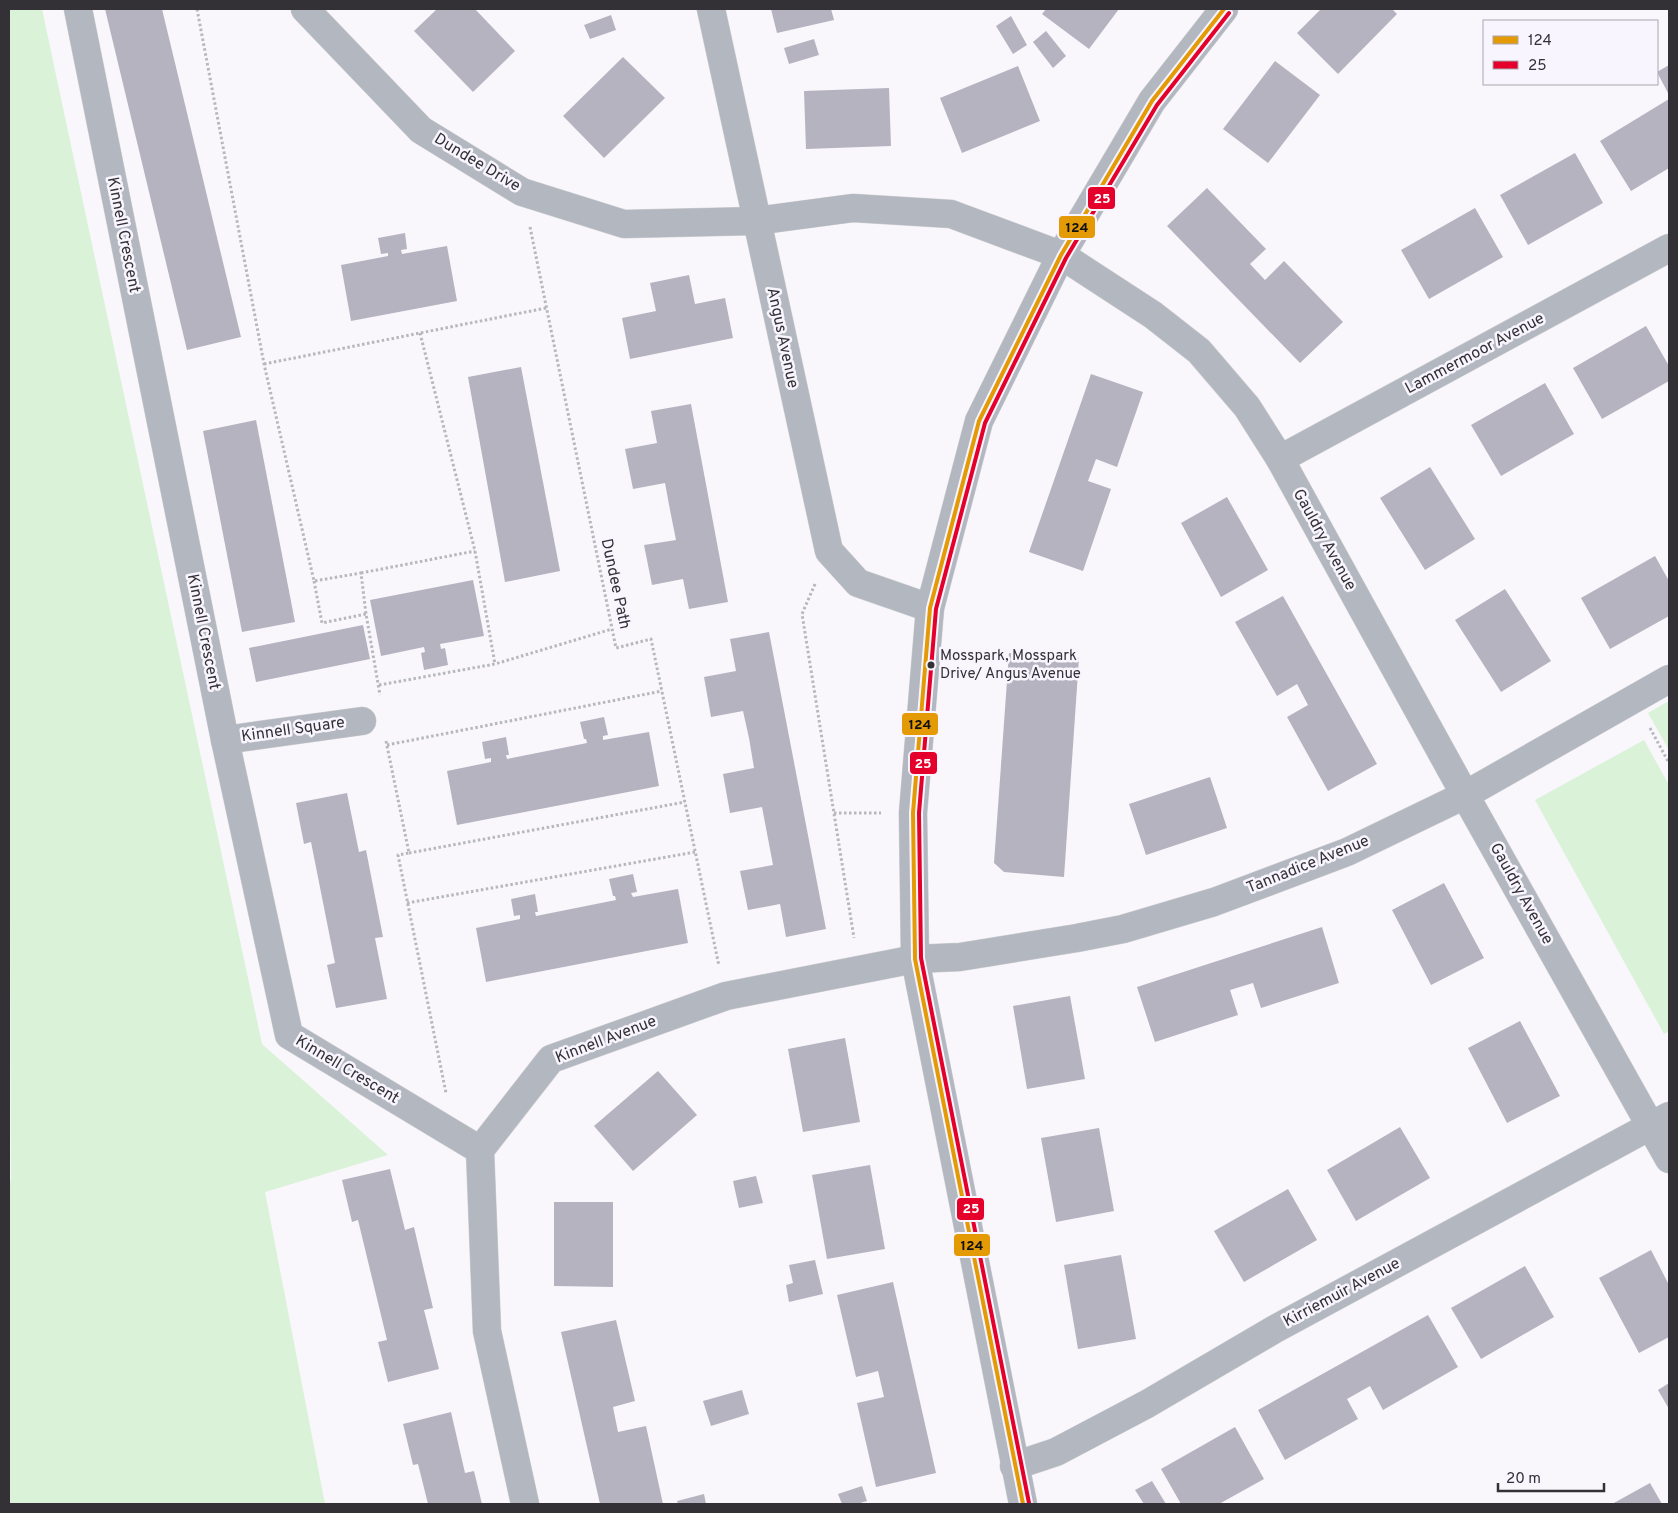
<svg xmlns="http://www.w3.org/2000/svg" width="1678" height="1513" font-family="Overpass,sans-serif">
  <style>
    .green { fill: #d9f2d8 }
    .building { fill: #b6b3c0 }
    .lines { fill: none; stroke-linecap: round; stroke-linejoin: round }
    .minor-casing { stroke: #d5d4d8; stroke-width: 29 }
    .path { stroke: #b6b8be; stroke-width: 3; stroke-dasharray: 2.5 2.5; stroke-linecap: butt }
    .minor { stroke: #b3b8c0; stroke-width: 28 }
    .bus-1-casing { stroke: #f9f5fe; stroke-width: 8 }
    .bus-2-casing { stroke: #f9f5fe; stroke-width: 8 }
    .bus-1 { stroke: #e39a05; stroke-width: 4 }
    .bus-2 { stroke: #e4002b; stroke-width: 4 }
    .bus-dot { fill: #333136; stroke: #f9f5fe; stroke-width: 2 }
    .labels { text-anchor: middle; dominant-baseline: central; stroke-width: 5; stroke-linejoin: round; paint-order: stroke }
    .bus-label { font-size: 15px; fill: #333136; stroke: #f9f5fe; text-anchor: start }
    .street-label { font-size: 16px; fill: #333136; stroke: #f9f5fe }
    .line-badge { stroke: #f9f5fe; stroke-width: 2 }
    .badge-label { font-size: 14px; text-anchor: middle; font-weight: bold; fill: #fff }
    .pale-badge-label { font-size: 14px; text-anchor: middle; font-weight: bold; fill: #111 }
  </style>
  <rect width="100%" height="100%" fill="#f9f7fc"/>
  <!-- green -->
  <g class="green">
    <polygon points="9,9 42,9 262,1044 388,1155 265,1192 325,1504 9,1504 9,1187 11,1179 9,606"/>
    <polygon points="1669,701 1669,750 1648,713"/>
    <polygon points="1644,740 1669,785 1669,1031 1664,1034 1535,800"/>
  </g>
  <!-- building -->
  <g class="building">
    <polygon points="105,9 162,9 241,337 187,350"/>
    <polygon points="437,9 475,9 515,51 473,92 414,31"/>
    <polygon points="771,9 831,9 834,20 777,33"/>
    <polygon points="1046,9 1119,9 1089,49 1042,14"/>
    <polygon points="1321,9 1392,9 1397,14 1338,74 1297,33"/>
    <polygon points="611,15 616,30 590,39 584,25"/>
    <polygon points="1011,16 1027,45 1013,54 996,26"/>
    <polygon points="1046,31 1066,56 1053,68 1033,42"/>
    <polygon points="814,39 819,55 789,64 784,48"/>
    <polygon points="623,57 665,98 604,158 563,116"/>
    <polygon points="1275,61 1320,95 1268,163 1223,129"/>
    <polygon points="1669,65 1669,95 1657,72"/>
    <polygon points="1018,66 1040,121 962,153 940,98"/>
    <polygon points="889,88 891,146 806,149 804,91"/>
    <polygon points="1669,99 1669,168 1631,191 1600,141"/>
    <polygon points="1575,153 1603,203 1528,245 1500,195"/>
    <polygon points="1207,188 1266,249 1250,264 1265,280 1284,261 1343,322 1300,363 1167,226"/>
    <polygon points="1475,208 1503,257 1429,299 1401,250"/>
    <polygon points="405,233 407,249 401,250 402,254 447,246 457,301 351,321 341,265 388,256 388,253 381,254 378,238"/>
    <polygon points="689,275 695,304 725,298 733,338 630,359 622,318 656,311 650,283"/>
    <polygon points="1646,326 1669,366 1669,381 1602,419 1573,368"/>
    <polygon points="521,367 560,571 505,582 468,377"/>
    <polygon points="1091,374 1143,392 1117,467 1096,459 1088,481 1111,489 1083,571 1029,552"/>
    <polygon points="1545,383 1574,434 1501,476 1471,425"/>
    <polygon points="691,404 728,602 689,609 683,579 652,585 644,545 676,540 670,510 665,483 633,489 625,449 657,443 651,411"/>
    <polygon points="256,420 295,622 242,632 203,431"/>
    <polygon points="1430,467 1475,539 1425,570 1380,498"/>
    <polygon points="1227,497 1268,570 1221,597 1181,523"/>
    <polygon points="1655,556 1669,581 1669,616 1610,649 1581,598"/>
    <polygon points="473,580 484,636 440,644 441,649 445,648 448,665 424,670 421,653 425,652 424,647 381,656 370,600"/>
    <polygon points="1505,589 1551,661 1501,692 1455,620"/>
    <polygon points="1283,596 1377,764 1328,791 1287,717 1308,705 1297,684 1277,696 1235,622"/>
    <polygon points="363,625 370,659 256,682 249,648"/>
    <polygon points="769,632 826,929 786,937 780,904 748,910 740,871 773,865 762,807 730,813 723,774 754,768 749,738 743,711 711,717 704,677 736,671 730,639"/>
    <polygon points="1009,653 1079,658 1064,877 1004,872 994,863"/>
    <polygon points="604,717 608,735 603,736 603,740 649,732 659,786 457,825 447,771 491,762 491,758 485,759 482,742 506,737 509,755 506,755 507,759 587,743 586,739 584,739 580,722"/>
    <polygon points="1210,777 1227,828 1146,855 1129,804"/>
    <polygon points="347,793 359,852 366,850 383,937 375,938 387,999 336,1008 327,965 335,963 311,842 304,844 296,803"/>
    <polygon points="633,874 637,892 631,893 633,897 678,889 688,943 486,982 476,928 520,919 520,915 514,916 511,899 535,894 538,912 535,912 536,916 616,900 615,896 613,896 609,879"/>
    <polygon points="1444,883 1484,958 1431,985 1392,910"/>
    <polygon points="1322,927 1339,983 1261,1008 1253,983 1230,990 1238,1015 1155,1042 1137,987"/>
    <polygon points="1070,996 1085,1079 1027,1089 1013,1006"/>
    <polygon points="1520,1021 1560,1096 1507,1123 1468,1048"/>
    <polygon points="845,1038 860,1122 803,1132 788,1049"/>
    <polygon points="658,1071 697,1115 633,1171 594,1126"/>
    <polygon points="1400,1127 1430,1178 1356,1221 1327,1170"/>
    <polygon points="1099,1128 1114,1211 1056,1222 1041,1138"/>
    <polygon points="870,1165 885,1249 827,1259 812,1175"/>
    <polygon points="390,1169 405,1230 414,1227 423,1266 433,1308 424,1310 439,1369 388,1382 378,1342 387,1340 358,1220 352,1222 342,1180"/>
    <polygon points="756,1176 763,1203 739,1208 733,1181"/>
    <polygon points="1288,1189 1317,1240 1244,1282 1214,1231"/>
    <polygon points="554,1202 613,1202 613,1287 554,1286"/>
    <polygon points="1651,1250 1669,1285 1669,1337 1639,1353 1599,1278"/>
    <polygon points="1121,1255 1136,1339 1078,1349 1064,1265"/>
    <polygon points="815,1260 823,1294 789,1302 786,1285 793,1283 789,1265"/>
    <polygon points="1525,1266 1554,1317 1481,1359 1451,1308"/>
    <polygon points="893,1282 936,1473 876,1487 857,1403 884,1397 878,1371 856,1377 837,1295"/>
    <polygon points="1428,1315 1458,1367 1383,1410 1370,1386 1347,1399 1358,1419 1285,1460 1258,1410"/>
    <polygon points="616,1320 635,1401 613,1407 618,1432 646,1426 663,1504 600,1504 561,1332"/>
    <polygon points="1669,1383 1669,1409 1658,1390"/>
    <polygon points="742,1390 749,1414 711,1426 703,1401"/>
    <polygon points="451,1412 465,1473 474,1471 482,1504 428,1504 418,1464 413,1465 403,1424"/>
    <polygon points="1235,1427 1264,1479 1219,1504 1181,1504 1161,1469"/>
    <polygon points="1152,1481 1166,1504 1144,1504 1135,1490"/>
    <polygon points="1650,1483 1662,1504 1612,1504"/>
    <polygon points="862,1486 867,1501 857,1504 842,1504 838,1494"/>
    <polygon points="704,1494 706,1504 678,1504 677,1501"/>
  </g>
  <g class="lines">
    <defs>
      <g id="minor">
        <polyline points="78,9 225,740 289,1035 480,1150"/>
        <polyline points="305,9 421,130 522,192 624,224 756,221 853,208 951,214 1061,255 1153,315 1199,351 1247,407 1280,459 1465,795 1669,1159"/>
        <polyline points="711,9 829,551 858,583 930,608"/>
        <polyline points="1280,459 1669,248"/>
        <polyline points="225,740 362,721"/>
        <polyline points="1014,1466 1056,1452 1147,1404 1275,1329 1669,1116"/>
        <polyline points="525,1504 487,1331 480,1150 551,1059 726,996 915,959 960,957 1077,938 1123,929 1214,902 1347,852 1465,795 1669,679"/>
        <polyline points="1023,1504 915,959 913,813 930,608 979,421 1061,255 1152,101 1224,9"/>
      </g>
    </defs>
    <!-- minor casing -->
    <use href="#minor" class="minor-casing"/>
    <!-- path -->
    <g class="path">
      <polyline points="197,9 264,364 314,581 361,573 366,614 380,695"/>
      <polyline points="530,227 616,648 651,639 719,966"/>
      <polyline points="420,333 475,551 495,664"/>
      <polyline points="264,364 546,308"/>
      <polyline points="361,573 475,551"/>
      <polyline points="314,581 322,623 366,614"/>
      <polyline points="815,584 802,614 854,938"/>
      <polyline points="379,685 495,664 612,629"/>
      <polyline points="1650,728 1669,763"/>
      <polyline points="386,741 409,853 398,855 446,1093"/>
      <polyline points="387,745 662,691"/>
      <polyline points="834,813 881,813"/>
      <polyline points="409,853 685,802"/>
      <polyline points="407,903 695,852"/>
    </g>
    <!-- minor -->
    <use href="#minor" class="minor"/>
    <defs>
      <polyline id="bus-1" points="1023,1504 915,959 913,813 930,608 979,421 1061,255 1152,101 1224,9"/>
      <polyline id="bus-2" points="1029,1503 921,958 919,813 936,609 985,423 1066,258 1157,105 1229,13"/>
    </defs>
    <!-- bus-1 casing -->
    <use href="#bus-1" class="bus-1-casing"/>
    <!-- bus-2 casing -->
    <use href="#bus-2" class="bus-2-casing"/>
    <!-- bus-1 -->
    <use href="#bus-1" class="bus-1"/>
    <!-- bus-2 -->
    <use href="#bus-2" class="bus-2"/>
  </g>
  <!-- markers -->
  <circle class="bus-dot" cx="931" cy="665" r="4.5"/>
  <g class="labels">
    <!-- bus labels -->
    <g class="bus-label">
      <text x="940" y="656">Mosspark, Mosspark<tspan x="940" dy="18">Drive/ Angus Avenue</tspan></text>
    </g>
    <!-- street labels -->
    <g class="street-label">
      <text transform="translate(477 163) rotate(31)">Dundee Drive</text>
      <text transform="translate(123 235) rotate(79)">Kinnell Crescent</text>
      <text transform="translate(782 338) rotate(78)">Angus Avenue</text>
      <text transform="translate(1475 354) rotate(-28)">Lammermoor Avenue</text>
      <text transform="translate(1324 540) rotate(61)">Gauldry Avenue</text>
      <text transform="translate(615 584) rotate(78)">Dundee Path</text>
      <text transform="translate(203 632) rotate(79)">Kinnell Crescent</text>
      <text transform="translate(293 730) rotate(-8)">Kinnell Square</text>
      <text transform="translate(1308 865) rotate(-22)">Tannadice Avenue</text>
      <text transform="translate(1521 894) rotate(61)">Gauldry Avenue</text>
      <text transform="translate(606 1040) rotate(-21)">Kinnell Avenue</text>
      <text transform="translate(347 1070) rotate(31)">Kinnell Crescent</text>
      <text transform="translate(1342 1293) rotate(-28)">Kirriemuir Avenue</text>
    </g>
  </g>
  <g class="line-badge">
    <rect x="1087" y="186" width="29" height="24" rx="5" fill="#e4002b"/>
    <rect x="1058" y="215" width="38" height="24" rx="5" fill="#e39a05"/>
    <rect x="901" y="712" width="38" height="24" rx="5" fill="#e39a05"/>
    <rect x="909" y="751" width="29" height="24" rx="5" fill="#e4002b"/>
    <rect x="956" y="1197" width="29" height="24" rx="5" fill="#e4002b"/>
    <rect x="953" y="1233" width="38" height="24" rx="5" fill="#e39a05"/>
  </g>
  <g class="badge-label">
    <text x="1102" y="203">25</text>
    <text x="923" y="768">25</text>
    <text x="971" y="1213">25</text>
  </g>
  <g class="pale-badge-label">
    <text x="1077" y="232">124</text>
    <text x="920" y="729">124</text>
    <text x="972" y="1250">124</text>
  </g>
  <!-- border -->
  <rect width="1678" height="1513" fill="none" stroke="#333136" stroke-width="20"/>
  <!-- legend -->
  <rect x="1483" y="20" width="175" height="65" fill="#f9f5fe" stroke="#aaa7ae"/>
  <rect x="1493" y="36" width="25" height="8" fill="#e39a05" stroke="#aaa7ae"/>
  <text x="1528" y="45" font-size="15" fill="#333136">124</text>
  <rect x="1493" y="61" width="25" height="8" fill="#e4002b" stroke="#aaa7ae"/>
  <text x="1528" y="70" font-size="15" fill="#333136">25</text>
  <!-- scale -->
  <path d="M1498 1483v8h106v-8" fill="none" stroke="#333136" stroke-width="2.5"/>
  <text x="1506" y="1483" font-size="15" fill="#333136" stroke="#f9f5fe" stroke-width="4" paint-order="stroke">20 m</text>
</svg>
